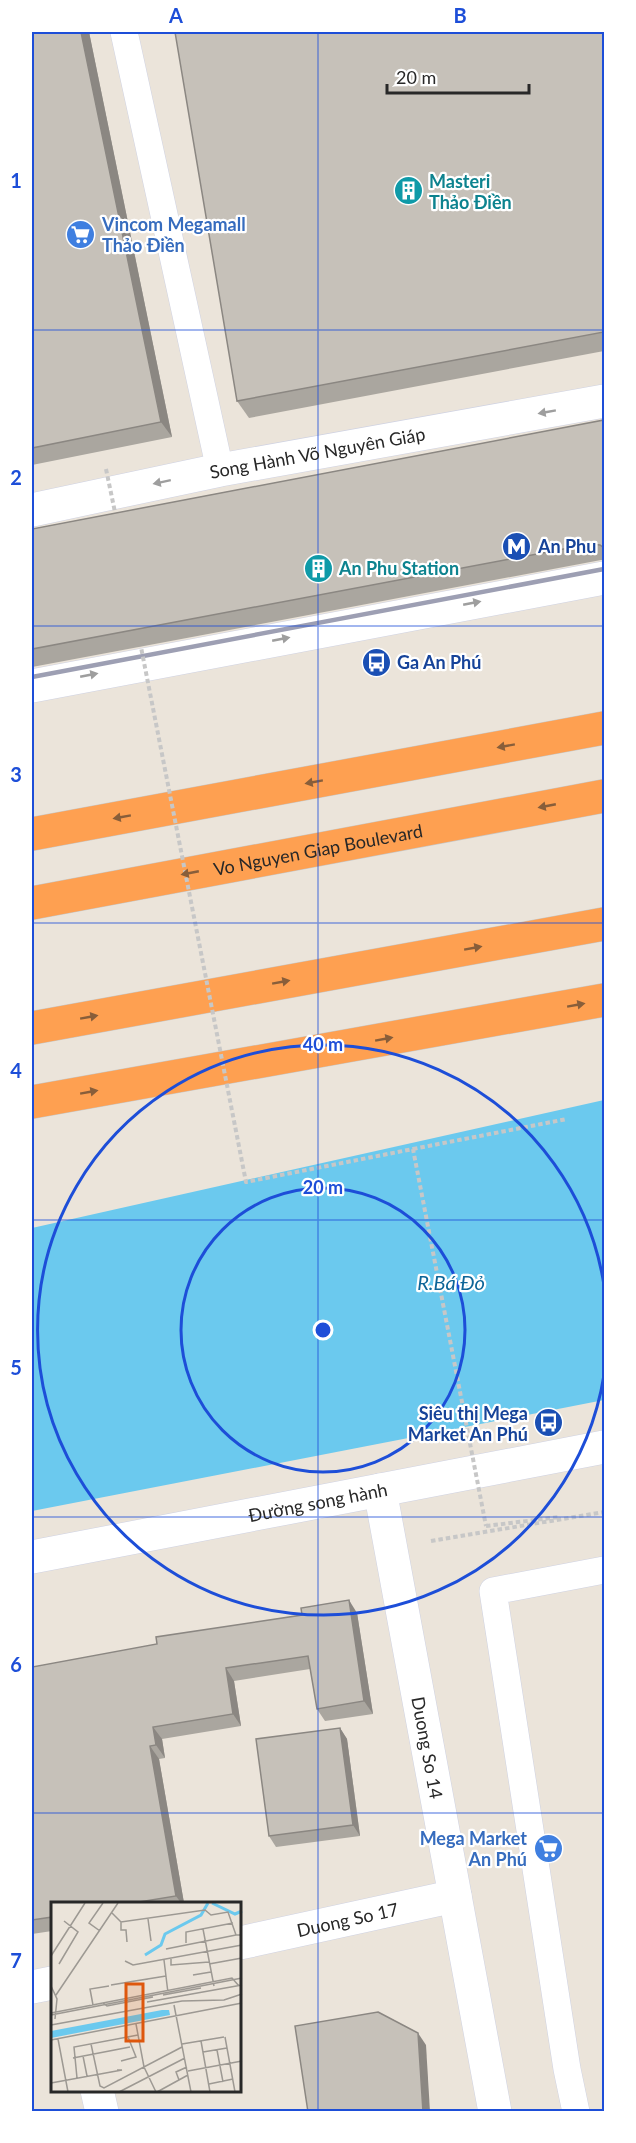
<svg xmlns="http://www.w3.org/2000/svg" width="636" height="2143" font-family="Lato,sans-serif">
  <style>
    .water { fill: #6bc9ee }
    .lines { fill: none; stroke-linecap: round; stroke-linejoin: round }
    .lane-casing { stroke: #cfd2e2; stroke-width: 28 }
    .street-casing { stroke: #cfd2e2; stroke-width: 34 }
    .secondary-casing { stroke: #cfd2e2; stroke-width: 34 }
    .highway-casing { stroke: #c7c7c7; stroke-width: 34 }
    .path { stroke: #c7c7c7; stroke-width: 4; stroke-dasharray: 4.5 3; stroke-linecap: butt }
    .lane { stroke: #fff; stroke-width: 27 }
    .street { stroke: #fff; stroke-width: 33 }
    .secondary { stroke: #fff; stroke-width: 33 }
    .highway { stroke: #fea051; stroke-width: 33 }
    .rail { stroke: #9d9fb3; stroke-width: 4.5 }
    .path-bridge { stroke: #c7c7c7; stroke-width: 4; stroke-dasharray: 4.5 3; stroke-linecap: butt }
    .wall { fill: #aaa69f }
    .shaded-wall { fill: #8b8782 }
    .building { fill: #c6c1b9; stroke: #8b8782; stroke-width: 1.5 }
    .oneway { fill: #9e9e9e }
    .oneway2 { fill: #885e3a }
    .grid { fill: none; stroke: #1d4ed8; stroke-width: 1.5; stroke-opacity: 0.55 }
    .ring { fill: none; stroke: #1d4ed8; stroke-width: 3 }
    .labels { text-anchor: middle; dominant-baseline: central; stroke-width: 4.5; stroke-linejoin: round; paint-order: stroke }
    .culture-label { font-size: 18px; font-weight: bold; fill: #0d838f; stroke: #fff; text-anchor: start }
    .shop-label { font-size: 18px; font-weight: bold; fill: #366cbe; stroke: #fff; text-anchor: start }
    .street-label { font-size: 18px; fill: #282828; stroke: #fff }
    .transit-label { font-size: 18px; font-weight: bold; fill: #164399; stroke: #fff; text-anchor: start }
    .water-label { font-size: 20px; font-style: italic; fill: #0d6598; stroke: #fff }
    .inset-river { fill: none; stroke: #6bc9ee; stroke-width: 3 }
    .inset-road { fill: none; stroke: #9d9993; stroke-width: 1.5 }
    .view { fill: #de570d; fill-opacity: 0.15; stroke: #de570d; stroke-width: 3 }
    .inset-edge { fill: none; stroke: #282828; stroke-width: 3 }
    .centre { fill: #1d4ed8; stroke: #fff; stroke-width: 3 }
    .ring-label { font-size: 18px; text-anchor: middle; font-weight: bold; fill: #1d4ed8; stroke: #fff; stroke-width: 4.5; stroke-linejoin: round; paint-order: stroke }
    .neatline { fill: none; stroke: #1d4ed8; stroke-width: 2 }
    .grid-label { font-size: 20px; text-anchor: middle; font-weight: bold; fill: #1d4ed8 }
  </style>
  <rect width="100%" height="100%" fill="#ebe4da"/>
  <!-- water -->
  <polygon class="water" points="604,1100 604,1400 32,1511 32,1228"/>
  <g class="lines">
    <defs>
      <g id="lane">
        <polyline points="124,32 220,470"/>
        <polyline points="576,2112 567,2069 493,1591 604,1570"/>
      </g>
      <g id="street">
        <path id="s1" d="M 380,1490 L 495,2112"/>
        <path id="s2" d="M 240,1943 L 455,1896"/>
        <polyline points="32,1987 52,1983"/>
        <polyline points="97,2090 102,2112"/>
      </g>
      <g id="secondary">
        <path id="s3" d="M 32,510 L 220,470 L 604,401"/>
        <polyline points="32,686 604,578"/>
        <path id="s4" d="M 32,1557 L 604,1447"/>
      </g>
      <g id="highway">
        <polyline points="32,834 604,728"/>
        <path id="s5" d="M 32,903 L 604,796"/>
        <polyline points="32,1028 604,924"/>
        <polyline points="32,1102 604,1000"/>
      </g>
    </defs>
    <!-- lane casing -->
    <use href="#lane" class="lane-casing"/>
    <!-- street casing -->
    <use href="#street" class="street-casing"/>
    <!-- secondary casing -->
    <use href="#secondary" class="secondary-casing"/>
    <!-- highway casing -->
    <use href="#highway" class="highway-casing"/>
    <!-- path -->
    <g class="path">
      <polyline points="413,1149 567,1119"/>
      <polyline points="486,1526 559,1517"/>
      <polyline points="431,1541 604,1512"/>
    </g>
    <!-- lane -->
    <use href="#lane" class="lane"/>
    <!-- street -->
    <use href="#street" class="street"/>
    <!-- secondary -->
    <use href="#secondary" class="secondary"/>
    <!-- highway -->
    <use href="#highway" class="highway"/>
    <!-- rail -->
    <polyline class="rail" points="32,677 604,569"/>
    <!-- path-bridge -->
    <g class="path-bridge">
      <polyline points="106,469 116,517"/>
      <polyline points="140,642 246,1182 413,1149 486,1526"/>
    </g>
  </g>
  <!-- wall -->
  <g class="wall">
    <polygon points="32,32 89,32 172,437 32,465"/>
    <polygon points="604,32 604,351 249,418 237,401"/>
    <polygon points="604,420 604,560 601,560 32,667 32,529"/>
    <polygon points="357,1613 373,1714 325,1721 317,1709 310,1669 234,1681 241,1726 162,1739 165,1758 159,1759 184,1903 52,1903 52,1931 32,1934 32,1667"/>
    <polygon points="340,1728 347,1739 360,1836 276,1847 269,1836"/>
  </g>
  <!-- shaded-wall -->
  <g class="shaded-wall">
    <polygon points="81,32 89,32 172,437 161,422"/>
    <polygon points="349,1600 357,1613 373,1714 364,1701"/>
    <polygon points="226,1668 234,1681 241,1726 233,1714"/>
    <polygon points="153,1727 162,1739 165,1758 156,1745"/>
    <polygon points="340,1728 347,1739 360,1836 353,1825"/>
    <polygon points="150,1746 159,1759 184,1903 181,1903 176,1896"/>
    <polygon points="418,2033 426,2045 430,2112 423,2112"/>
  </g>
  <!-- building -->
  <g class="building">
    <polygon points="32,32 81,32 161,422 32,448"/>
    <polygon points="175,32 604,32 604,332 237,401"/>
    <polygon points="604,420 604,548 600,545 590,544 32,649 32,529"/>
    <polygon points="349,1600 364,1701 317,1709 308,1656 226,1668 233,1714 153,1727 156,1745 150,1746 176,1896 133,1903 52,1903 52,1917 32,1920 32,1667 157,1644 156,1637 302,1615 301,1608"/>
    <polygon points="340,1728 353,1825 269,1836 256,1739"/>
    <polygon points="378,2012 418,2033 423,2112 308,2112 295,2026"/>
  </g>
  <!-- one-way arrows -->
  <defs><path id="oneway-solid" d="M-6-.8H1V-3.2L6.5 0L1 3.2V.8H-6Z" transform="scale(1.5)"/></defs>
  <g class="oneway">
    <use href="#oneway-solid" transform="translate(547 412) rotate(170)"/>
    <use href="#oneway-solid" transform="translate(162 482) rotate(168)"/>
    <use href="#oneway-solid" transform="translate(472 603) rotate(-11)"/>
    <use href="#oneway-solid" transform="translate(281 639) rotate(-11)"/>
    <use href="#oneway-solid" transform="translate(89 675) rotate(-11)"/>
  </g>
  <g class="oneway2">
    <use href="#oneway-solid" transform="translate(506 746) rotate(170)"/>
    <use href="#oneway-solid" transform="translate(314 782) rotate(170)"/>
    <use href="#oneway-solid" transform="translate(547 806) rotate(169)"/>
    <use href="#oneway-solid" transform="translate(122 817) rotate(170)"/>
    <use href="#oneway-solid" transform="translate(190 873) rotate(169)"/>
    <use href="#oneway-solid" transform="translate(473 948) rotate(-10)"/>
    <use href="#oneway-solid" transform="translate(281 982) rotate(-10)"/>
    <use href="#oneway-solid" transform="translate(576 1005) rotate(-10)"/>
    <use href="#oneway-solid" transform="translate(89 1017) rotate(-10)"/>
    <use href="#oneway-solid" transform="translate(384 1039) rotate(-10)"/>
    <use href="#oneway-solid" transform="translate(89 1092) rotate(-10)"/>
  </g>
  <!-- grid -->
  <path class="grid" d="M 318,32 L 318,2112M 32,330 L 604,330M 32,626 L 604,626M 32,923 L 604,923M 32,1220 L 604,1220M 32,1517 L 604,1517M 32,1813 L 604,1813"/>
  <!-- distance rings -->
  <g class="ring">
    <circle cx="323" cy="1330" r="142"/>
    <path d="M604 1375A285 285 0 1 1 604 1285"/>
  </g>
  <!-- icons -->
  <defs>
    <symbol id="building-disc" viewBox="-11 -11 22 22"><circle r="9.5" fill="#0f9aa8" stroke="#fff"/><path d="M-4-6H4V6H1V3H-1V6H-4ZM-2.5-4.3h1.7v1.8h-1.7ZM.8-4.3h1.7v1.8H.8ZM-2.5-1h1.7V.8h-1.7ZM.8-1h1.7V.8H.8Z" fill="#fff"/></symbol>
    <symbol id="supermarket-disc" viewBox="-11 -11 22 22"><circle r="9.5" fill="#3f7fe0" stroke="#fff"/><path d="M-6-5.5h2.5l.6 2H6L4.5 2H-2.5L-4.4-4H-6ZM-1.5 3.2a1.3 1.3 0 1 0 .1 0ZM3 3.2a1.3 1.3 0 1 0 .1 0Z" fill="#fff"/></symbol>
    <symbol id="metro-disc" viewBox="-11 -11 22 22"><circle r="9.5" fill="#1a4fb4" stroke="#fff"/><path d="M-5.5 5V-5H-3L0 0L3-5H5.5V5H3V-.5L0 4L-3-.5V5Z" fill="#fff"/></symbol>
    <symbol id="bus-disc" viewBox="-11 -11 22 22"><circle r="9.5" fill="#1a4fb4" stroke="#fff"/><path d="M-5-6H5V4H4V6H2V4H-2V6H-4V4H-5ZM-3.5-4V0h7V-4ZM-3.5 1.2v1.5H-2V1.2ZM2 1.2v1.5H3.5V1.2Z" fill="#fff"/></symbol>
  </defs>
  <g fill-rule="evenodd">
    <use href="#building-disc" x="392" y="174" width="33" height="33"/>
    <use href="#supermarket-disc" x="64" y="218" width="33" height="33"/>
    <use href="#metro-disc" x="500" y="530" width="33" height="33"/>
    <use href="#building-disc" x="302" y="552" width="33" height="33"/>
    <use href="#bus-disc" x="360" y="646" width="33" height="33"/>
    <use href="#bus-disc" x="532" y="1406" width="33" height="33"/>
    <use href="#supermarket-disc" x="532" y="1832" width="33" height="33"/>
  </g>
  <g class="labels">
    <!-- culture labels -->
    <g class="culture-label">
      <text x="429" y="181">Masteri<tspan x="429" dy="21">Thảo Điền</tspan></text>
      <text x="339" y="568">An Phu Station</text>
    </g>
    <!-- shop labels -->
    <g class="shop-label">
      <text x="102" y="224">Vincom Megamall<tspan x="102" dy="21">Thảo Điền</tspan></text>
      <text x="527" y="1838" text-anchor="end">Mega Market<tspan x="527" dy="21">An Phú</tspan></text>
    </g>
    <!-- street labels -->
    <g class="street-label">
      <text stroke="none"><textPath href="#s3" startOffset="291">Song Hành Võ Nguyên Giáp</textPath></text>
      <text stroke="none"><textPath href="#s5" startOffset="291">Vo Nguyen Giap Boulevard</textPath></text>
      <text stroke="none"><textPath href="#s4" startOffset="291">Đường song hành</textPath></text>
      <text stroke="none"><textPath href="#s1" startOffset="262">Duong So 14</textPath></text>
      <text stroke="none"><textPath href="#s2" startOffset="110">Duong So 17</textPath></text>
    </g>
    <!-- transit labels -->
    <g class="transit-label">
      <text x="538" y="546">An Phu</text>
      <text x="397" y="662">Ga An Phú</text>
      <text x="528" y="1413" text-anchor="end">Siêu thị Mega<tspan x="528" dy="21">Market An Phú</tspan></text>
    </g>
    <!-- water labels -->
    <g class="water-label">
      <text x="451" y="1282">R.Bá Đỏ</text>
    </g>
  </g>
  <!-- overview -->
  <g transform="translate(51 1902)">
    <rect width="190" height="190" fill="#ebe4da"/>
    <path d="M 111,108 L 118,108 L 119,113 L 0,136 L 0,129 Z" fill="#6bc9ee"/>
    <path class="inset-river" d="M 161,1 L 184,12 L 191,9M 94,53 L 110,43 L 114,32 L 150,13 L 157,1"/>
    <path class="inset-road" d="M 61,11 L 70,20 L 154,8 L 160,13 L 177,10 L 185,33 L 191,33M 97,17 L 100,39M 70,20 L 70,28 L 75,28 L 76,40M 152,27 L 163,84M 49,29 L 38,21 L 52,1M 135,41 L 135,30 L 182,21M 115,47 L 185,33M 0,54 L 34,1M 120,57 L 120,63 L 158,60M 113,58 L 117,91M 74,59 L 82,63 L 191,43M 8,62 L 27,30 L 13,19M 158,62 L 191,56M 142,73 L 160,70M 97,77 L 84,79 L 115,74M 60,83 L 84,79M 0,84 L 6,97 L 4,117M 5,93 L 67,1M 112,93 L 150,86M 96,100 L 191,83M 52,101 L 56,104 L 102,95M 42,103 L 39,87 L 58,84M 123,103 L 140,190M 0,111 L 181,76 L 188,84M 0,113 L 191,76M 85,122 L 93,165 L 105,190M 0,123 L 131,99 L 173,98 L 191,92M 174,135 L 184,190M 7,137 L 17,190M 0,138 L 191,101M 150,139 L 159,190M 40,142 L 49,184 L 53,186 L 131,145M 131,142 L 173,135M 166,148 L 172,180M 152,150 L 176,146M 32,154 L 36,174M 22,156 L 79,145M 70,159 L 85,155 L 77,135M 137,169 L 191,159M 26,176 L 23,145 L 87,133M 128,178 L 125,170 L 136,165M 0,181 L 71,168 L 66,168M 158,182 L 182,177M 68,190 L 134,156M 106,190 L 137,173"/>
    <path class="view" d="M 75,82 L 92,82 L 92,139 L 75,139 Z"/>
    <rect width="190" height="190" class="inset-edge"/>
  </g>
  <circle cx="323" cy="1330" r="9" class="centre"/>
  <g class="ring-label">
    <text x="323" y="1051">40 m</text>
    <text x="323" y="1194">20 m</text>
  </g>
  <!-- border -->
  <rect width="636" height="2143" fill="none" stroke="#ffffff" stroke-width="66"/>
  <!-- scale -->
  <path d="M387 84v9h142v-9" fill="none" stroke="#282828" stroke-width="3"/>
  <text x="396" y="84" font-size="18" fill="#282828" stroke="#ffffff" stroke-width="4.5" paint-order="stroke">20 m</text>
  <rect x="33" y="33" width="570" height="2077" class="neatline"/>
  <g class="grid-label">
    <text x="176" y="23">A</text>
    <text x="460" y="23">B</text>
    <text x="16" y="188">1</text>
    <text x="16" y="485">2</text>
    <text x="16" y="782">3</text>
    <text x="16" y="1078">4</text>
    <text x="16" y="1375">5</text>
    <text x="16" y="1672">6</text>
    <text x="16" y="1968">7</text>
  </g>
</svg>
